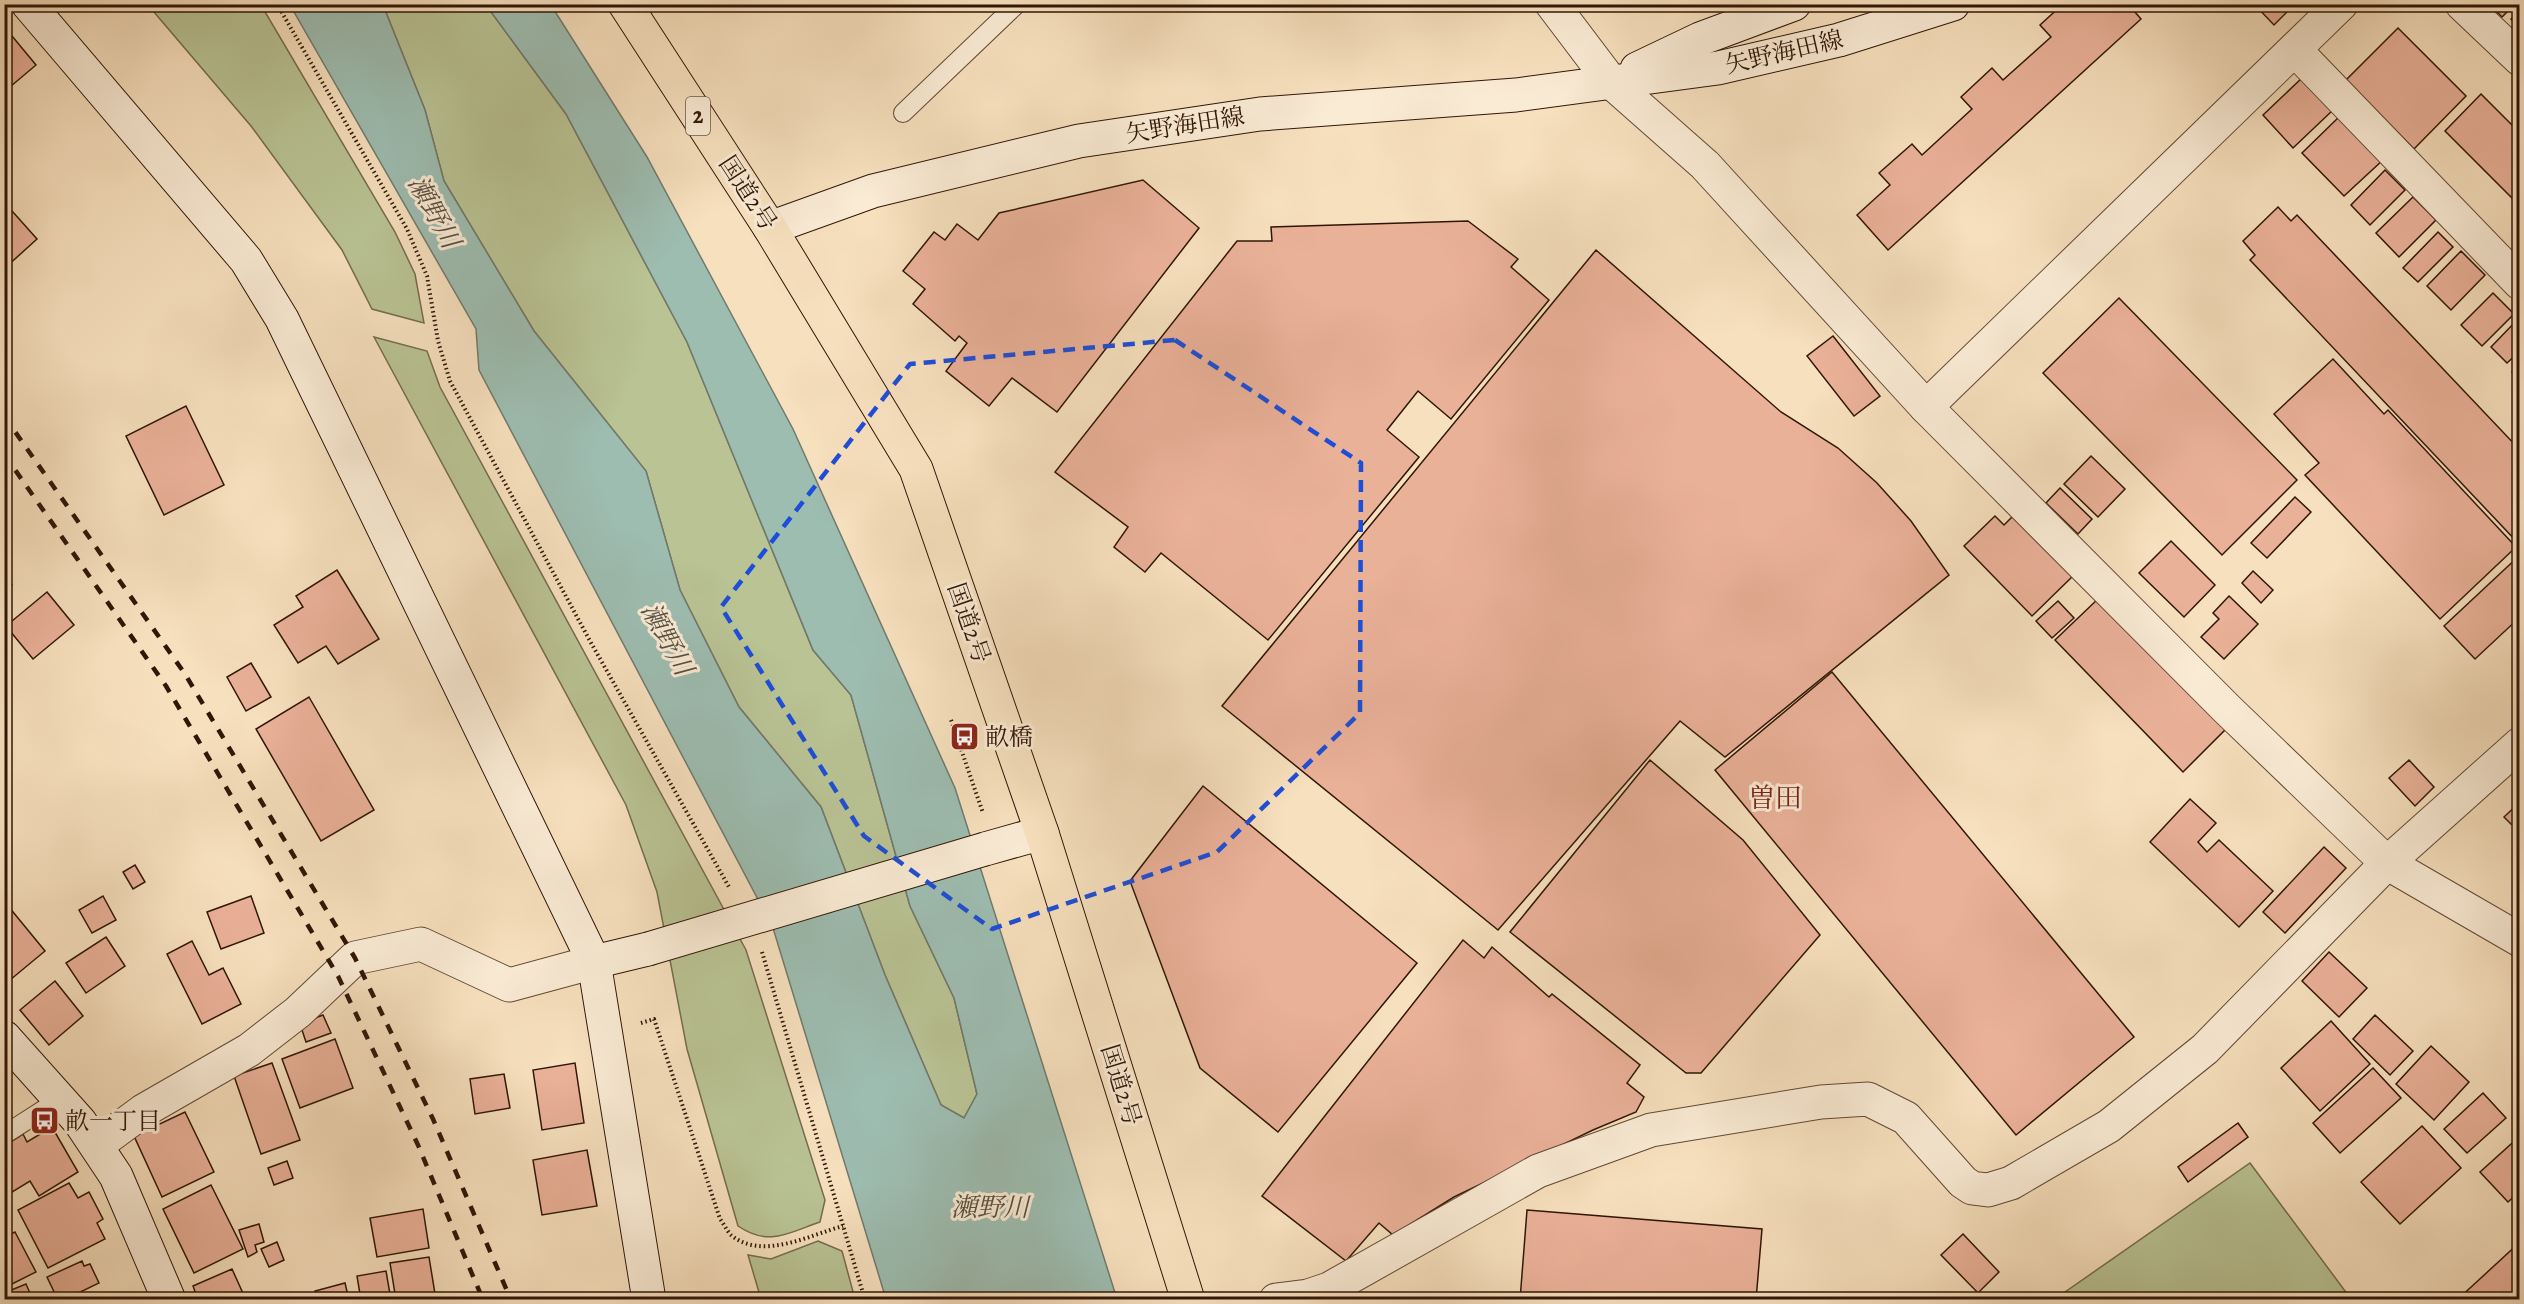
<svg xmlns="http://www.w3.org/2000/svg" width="2524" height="1304" font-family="Alegreya,'Noto Serif JP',serif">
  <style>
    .green { fill: #b9c394; stroke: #746c4e; stroke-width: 1.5 }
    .water { fill: #9dbdb1; stroke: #717a6d; stroke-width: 1.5 }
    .building { fill: #eab199; stroke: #301607; stroke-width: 1.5 }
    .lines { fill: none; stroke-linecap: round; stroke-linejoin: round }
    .lane-casing { stroke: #624835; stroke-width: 20 }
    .street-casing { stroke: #624835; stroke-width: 35 }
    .secondary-casing { stroke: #301607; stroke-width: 35 }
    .highway-casing { stroke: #301607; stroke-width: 35 }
    .path { stroke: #301607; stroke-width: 4; stroke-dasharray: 1.5 3; stroke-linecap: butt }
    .lane { stroke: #faebd5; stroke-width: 18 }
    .street { stroke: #faebd5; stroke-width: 33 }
    .secondary { stroke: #faebd5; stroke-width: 33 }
    .highway { stroke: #f7e0be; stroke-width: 33 }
    .rail { stroke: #301607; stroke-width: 4.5; stroke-dasharray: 10 10; stroke-linecap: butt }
    .secondary-bridge-casing { stroke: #301607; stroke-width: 35; stroke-linecap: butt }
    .secondary-bridge { stroke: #faebd5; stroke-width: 33 }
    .marked { fill: none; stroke: #1d4ed8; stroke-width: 4.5; stroke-dasharray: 12 8; stroke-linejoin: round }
    .labels { text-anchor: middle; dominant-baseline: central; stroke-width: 6; stroke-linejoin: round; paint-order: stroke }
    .shield { fill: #faebd5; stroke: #6d5645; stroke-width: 1.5 }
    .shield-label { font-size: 22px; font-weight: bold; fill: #301607 }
    .street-label { font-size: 24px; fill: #301607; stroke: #faebd5 }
    .poi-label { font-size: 24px; fill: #301607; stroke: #faebd5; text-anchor: start }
    .water-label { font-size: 26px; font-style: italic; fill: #565042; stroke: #faebd5 }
    .quarter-label { font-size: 27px; fill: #7a1f14; stroke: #faebd5 }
  </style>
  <rect width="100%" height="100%" fill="#f7e0be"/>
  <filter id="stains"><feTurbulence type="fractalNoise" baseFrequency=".00333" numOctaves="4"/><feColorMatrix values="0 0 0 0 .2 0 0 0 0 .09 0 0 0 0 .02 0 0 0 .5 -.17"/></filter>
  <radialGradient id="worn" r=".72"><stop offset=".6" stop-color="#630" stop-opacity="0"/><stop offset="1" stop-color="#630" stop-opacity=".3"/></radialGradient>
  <!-- green -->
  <g class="green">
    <polygon points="148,5 261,5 395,232 415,274 424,323 372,309 342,250 251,126"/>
    <polygon points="383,5 486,5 566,114 687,342 813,650 851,695 910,906 954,998 977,1094 964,1118 941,1105 885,975 821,807 739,707 680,590 646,471 534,331 444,181 425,110"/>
    <path d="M 374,337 L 427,351 L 440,387 L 746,950 L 825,1200 L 820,1222 C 788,1233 769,1247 738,1226 L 687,1049 L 657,892 L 626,805 Z"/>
    <polygon points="2250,1163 2351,1299 2055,1299"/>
    <polygon points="818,1241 842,1251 855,1299 761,1299 748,1255 771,1259"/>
  </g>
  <!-- water -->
  <polygon class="water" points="290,5 383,5 425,110 444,181 534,331 646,471 680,590 739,707 821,807 885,975 941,1105 964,1118 977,1094 954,998 910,906 851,695 813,650 687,342 566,114 486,5 551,5 647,157 793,429 955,788 1117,1299 886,1299 773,928 479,370 476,329"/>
  <!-- building -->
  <g class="building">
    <polygon points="2063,4 2078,4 2081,8 2085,4 2128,4 2141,19 1888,250 1857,215 1890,185 1879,173 1912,144 1922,155 1972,109 1961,97 1992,68 2003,80 2051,37 2040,25"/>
    <polygon points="2254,4 2295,4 2274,25"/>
    <polygon points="2489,4 2515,4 2502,17"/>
    <polygon points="2520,11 2520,28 2511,19"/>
    <polygon points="2398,28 2466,96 2414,149 2346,80"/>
    <polygon points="12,36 36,65 4,92 4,41"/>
    <polygon points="2303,77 2333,110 2293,148 2263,115"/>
    <polygon points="2481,94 2520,133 2520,199 2516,202 2445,131"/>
    <polygon points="2341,115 2384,159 2344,196 2302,153"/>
    <polygon points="2385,170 2405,190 2370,225 2351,205"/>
    <polygon points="1143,180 1199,228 1057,412 1012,378 989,406 946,371 967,343 959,336 955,341 913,304 925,289 903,271 934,232 945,240 957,224 978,240 999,213"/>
    <polygon points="2413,197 2436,220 2399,257 2376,233"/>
    <polygon points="4,202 37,239 5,268 4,267"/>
    <polygon points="2278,207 2291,221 2297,215 2520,450 2520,545 2250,260 2255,255 2243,241"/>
    <polygon points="1468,221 1518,259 1511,267 1549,300 1451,419 1418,391 1387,430 1419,457 1268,640 1161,553 1145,572 1114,547 1128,527 1055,472 1237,241 1272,241 1271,227"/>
    <polygon points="2438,232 2453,247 2418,282 2403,268"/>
    <polygon points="1596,250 1781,412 1838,448 1877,483 1911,521 1949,575 1725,757 1680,721 1498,930 1222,706"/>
    <polygon points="2461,251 2485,275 2451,310 2427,286"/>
    <polygon points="2493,293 2514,314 2482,346 2461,325"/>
    <polygon points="2119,298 2297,480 2222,555 2043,373"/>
    <polygon points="2519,318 2520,351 2507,363 2491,347"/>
    <polygon points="1833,336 1880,396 1854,416 1807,356"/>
    <polygon points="2333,359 2384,414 2388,410 2516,547 2440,619 2305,475 2319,463 2274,414"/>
    <polygon points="2520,364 2520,379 2512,372"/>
    <polygon points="186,406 224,485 164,515 126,436"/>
    <polygon points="2091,456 2125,489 2098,517 2064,484"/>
    <polygon points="2060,488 2092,519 2078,534 2046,503"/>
    <polygon points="2295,497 2311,512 2267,558 2251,543"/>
    <polygon points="2016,513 2075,574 2032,616 1964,546 1995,516 2004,525"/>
    <polygon points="2171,541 2215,585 2184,617 2139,573"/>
    <polygon points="2520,555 2520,617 2475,659 2444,626"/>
    <polygon points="337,570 379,639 338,664 326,646 298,663 274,625 303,607 296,596"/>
    <polygon points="2253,571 2273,590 2261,603 2242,583"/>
    <polygon points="4,576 12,585 4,591"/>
    <polygon points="47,592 74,625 33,659 6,626"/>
    <polygon points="2229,596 2258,624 2224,659 2201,637 2219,619 2213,613"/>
    <polygon points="2100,597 2227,728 2183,772 2055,640"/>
    <polygon points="2058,601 2074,618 2052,638 2036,621"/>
    <polygon points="251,663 271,697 246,711 227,677"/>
    <polygon points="1832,672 2134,1037 2016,1135 1715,770"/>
    <polygon points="309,697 374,810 321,841 256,729"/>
    <polygon points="1650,760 1743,840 1820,935 1701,1073 1686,1073 1510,932"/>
    <polygon points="2409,760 2434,787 2415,806 2389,778"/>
    <polygon points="1203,786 1417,963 1278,1132 1200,1068 1130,881"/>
    <polygon points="2190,799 2216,823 2198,842 2207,852 2219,840 2273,891 2239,927 2150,842"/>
    <polygon points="2520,802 2520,833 2504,817"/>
    <polygon points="2324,847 2346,868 2285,933 2263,912"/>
    <polygon points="135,865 145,882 133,889 123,872"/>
    <polygon points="103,896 116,920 92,933 79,910"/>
    <polygon points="251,896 264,933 221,949 207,912"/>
    <polygon points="4,901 45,951 4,985"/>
    <polygon points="106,937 125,966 86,993 66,963"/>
    <polygon points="1463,940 1484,958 1492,947 1549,997 1552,994 1640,1065 1627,1083 1644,1097 1636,1112 1593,1130 1454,1197 1393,1235 1379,1223 1346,1261 1262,1196"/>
    <polygon points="192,941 209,975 223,968 241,1004 202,1024 167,954"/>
    <polygon points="2329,952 2367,988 2339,1017 2302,981"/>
    <polygon points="55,981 83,1016 49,1045 20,1010"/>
    <polygon points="323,1015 331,1033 306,1042 300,1024"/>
    <polygon points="2375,1015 2413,1051 2390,1075 2353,1039"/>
    <polygon points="2331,1021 2370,1064 2320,1111 2281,1068"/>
    <polygon points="335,1039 353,1088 300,1108 282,1059"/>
    <polygon points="2431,1046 2469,1082 2434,1120 2396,1084"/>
    <polygon points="272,1063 300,1140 261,1154 234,1076"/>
    <polygon points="575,1063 584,1123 542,1130 533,1070"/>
    <polygon points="2373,1068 2401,1098 2340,1153 2313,1123"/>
    <polygon points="504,1074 510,1108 475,1114 470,1079"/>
    <polygon points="2483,1093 2506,1118 2467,1153 2444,1129"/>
    <polygon points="185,1112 214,1172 162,1197 134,1136"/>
    <polygon points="2238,1123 2248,1137 2188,1182 2178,1167"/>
    <polygon points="2422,1126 2461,1168 2400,1224 2361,1182"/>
    <polygon points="52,1127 78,1172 39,1196 30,1181 4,1197 4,1146 23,1134 27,1142"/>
    <polygon points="2520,1136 2520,1191 2508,1202 2480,1172"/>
    <polygon points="587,1150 597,1206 542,1215 533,1160"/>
    <polygon points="287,1161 293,1178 274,1185 268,1168"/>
    <polygon points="69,1183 78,1198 89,1192 103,1219 97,1223 105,1239 48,1268 18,1210"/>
    <polygon points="211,1185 243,1249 194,1273 163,1209"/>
    <polygon points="423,1209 429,1248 377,1257 370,1218"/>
    <polygon points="1527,1210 1762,1229 1756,1300 1520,1300"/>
    <polygon points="259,1224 264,1242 255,1245 257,1252 248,1257 239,1230"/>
    <polygon points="15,1232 36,1272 4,1288 4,1237"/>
    <polygon points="1963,1234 1999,1272 1978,1293 1941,1255"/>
    <polygon points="277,1242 284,1260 269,1267 261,1249"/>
    <polygon points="2520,1242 2520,1300 2457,1300"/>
    <polygon points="429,1257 436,1300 396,1300 390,1263"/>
    <polygon points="82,1261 84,1266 90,1264 99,1283 64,1300 58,1300 47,1277"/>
    <polygon points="232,1269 246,1300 198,1300 193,1286"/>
    <polygon points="386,1271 391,1300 361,1300 357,1276"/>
    <polygon points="345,1283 349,1300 317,1300 315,1291"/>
    <polygon points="26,1284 33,1300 4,1300 4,1293"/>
    <polygon points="1428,1295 1430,1300 1412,1300"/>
  </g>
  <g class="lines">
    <defs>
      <g id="lane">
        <polyline points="903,113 1017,4"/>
        <polyline points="4,1135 60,1099"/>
      </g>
      <g id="street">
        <polyline points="1552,4 1611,82 1705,165 1926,407 2227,709 2387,863 2520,940"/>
        <polyline points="2462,4 2520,59"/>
        <polyline points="2295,50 2520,283"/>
        <polyline points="1926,407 2341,4"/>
        <polyline points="97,1145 143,1111 249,1050 298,1012 355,958 421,944 509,985 594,962"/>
        <polyline points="1276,1300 1308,1296 1329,1289 1538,1171 1651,1130 1821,1102 1868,1099 1906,1118 1963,1182 1972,1188 1988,1190 2011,1183 2109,1126 2205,1049 2387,863 2520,744"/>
      </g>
      <g id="secondary">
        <polyline points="28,4 246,260 282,319 594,962 649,1300"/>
        <polyline points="1637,69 1700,39 1794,4"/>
        <polyline points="770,228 873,191 1079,141 1260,114 1516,95 1718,68 1839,40 1953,4"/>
        <polyline points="985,849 1042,833"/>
        <polyline points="594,962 648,949"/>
        <polyline points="4,1037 80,1122 116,1176 169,1300"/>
      </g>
      <polyline id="highway" points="625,4 770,228 916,469 1042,833 1188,1300"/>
    </defs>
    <!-- lane casing -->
    <use href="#lane" class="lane-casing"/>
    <!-- street casing -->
    <use href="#street" class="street-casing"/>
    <!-- secondary casing -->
    <use href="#secondary" class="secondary-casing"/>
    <!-- highway casing -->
    <use href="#highway" class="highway-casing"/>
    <!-- path -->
    <g class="path">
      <polyline points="277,4 407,229 427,276 438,341 450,381 590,641 729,887"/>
      <polyline points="951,720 983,813"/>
      <polyline points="762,952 865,1300"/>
      <path d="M 641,1023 L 654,1019 L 720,1219 C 724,1224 727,1231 731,1235 C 762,1261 810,1235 843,1226"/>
    </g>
    <!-- lane -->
    <use href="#lane" class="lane"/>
    <!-- street -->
    <use href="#street" class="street"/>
    <!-- secondary -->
    <use href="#secondary" class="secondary"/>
    <!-- highway -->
    <use href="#highway" class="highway"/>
    <!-- rail -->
    <g class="rail">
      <polyline points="4,416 185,674 355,958 433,1119 511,1300"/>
      <polyline points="4,454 166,686 338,976 418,1145 483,1300"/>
    </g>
    <defs>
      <polyline id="secondary-bridge" points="648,949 985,849"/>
    </defs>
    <!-- secondary-bridge casing -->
    <use href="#secondary-bridge" class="secondary-bridge-casing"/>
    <!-- secondary-bridge -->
    <use href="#secondary-bridge" class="secondary-bridge"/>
  </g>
  <!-- marked area -->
  <path class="marked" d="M 1175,340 L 1361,463 L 1360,713 L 1217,852 L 992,929 L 864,836 L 721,607 L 910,364 Z"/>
  <!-- icons -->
  <defs>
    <symbol id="bus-square" viewBox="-11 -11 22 22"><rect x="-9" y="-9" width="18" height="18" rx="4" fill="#8f2418" stroke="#faebd5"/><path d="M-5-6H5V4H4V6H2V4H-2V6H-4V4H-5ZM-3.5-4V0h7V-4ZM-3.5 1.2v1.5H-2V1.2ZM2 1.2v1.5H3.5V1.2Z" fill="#fff"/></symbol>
  </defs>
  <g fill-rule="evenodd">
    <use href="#bus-square" x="948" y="720" width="33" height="33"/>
    <use href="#bus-square" x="28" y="1104" width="33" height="33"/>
  </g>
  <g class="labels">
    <!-- shield labels -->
    <rect class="shield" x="686" y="97" width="24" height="38" rx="4.5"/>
    <g class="shield-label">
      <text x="698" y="116">2</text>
    </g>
    <!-- street labels -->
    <g class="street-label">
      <text transform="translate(1784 52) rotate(-13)">矢野海田線</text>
      <text transform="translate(1185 125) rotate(-9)">矢野海田線</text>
      <text transform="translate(748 193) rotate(57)">国道2号</text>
      <text transform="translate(969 623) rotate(71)">国道2号</text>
      <text transform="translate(1121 1085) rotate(73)">国道2号</text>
    </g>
    <!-- poi labels -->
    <g class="poi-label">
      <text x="985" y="737">畝橋</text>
      <text x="65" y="1121">畝一丁目</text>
    </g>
    <!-- water labels -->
    <g class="water-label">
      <text transform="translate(434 212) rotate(61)">瀬野川</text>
      <text transform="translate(667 639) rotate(61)">瀬野川</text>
      <text x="990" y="1207">瀬野川</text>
    </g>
    <!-- quarter labels -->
    <g class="quarter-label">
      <text x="1775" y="798">曽田</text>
    </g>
  </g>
  <!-- margin -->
  <rect width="2524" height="1304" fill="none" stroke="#f7e0be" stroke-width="24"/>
  <rect x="6" y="6" width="2512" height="1292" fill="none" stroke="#301607" stroke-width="3"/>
  <rect x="12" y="12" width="2500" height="1280" fill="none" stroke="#301607" stroke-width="1.5"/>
  <rect width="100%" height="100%" filter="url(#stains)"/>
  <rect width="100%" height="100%" fill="url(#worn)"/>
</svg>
